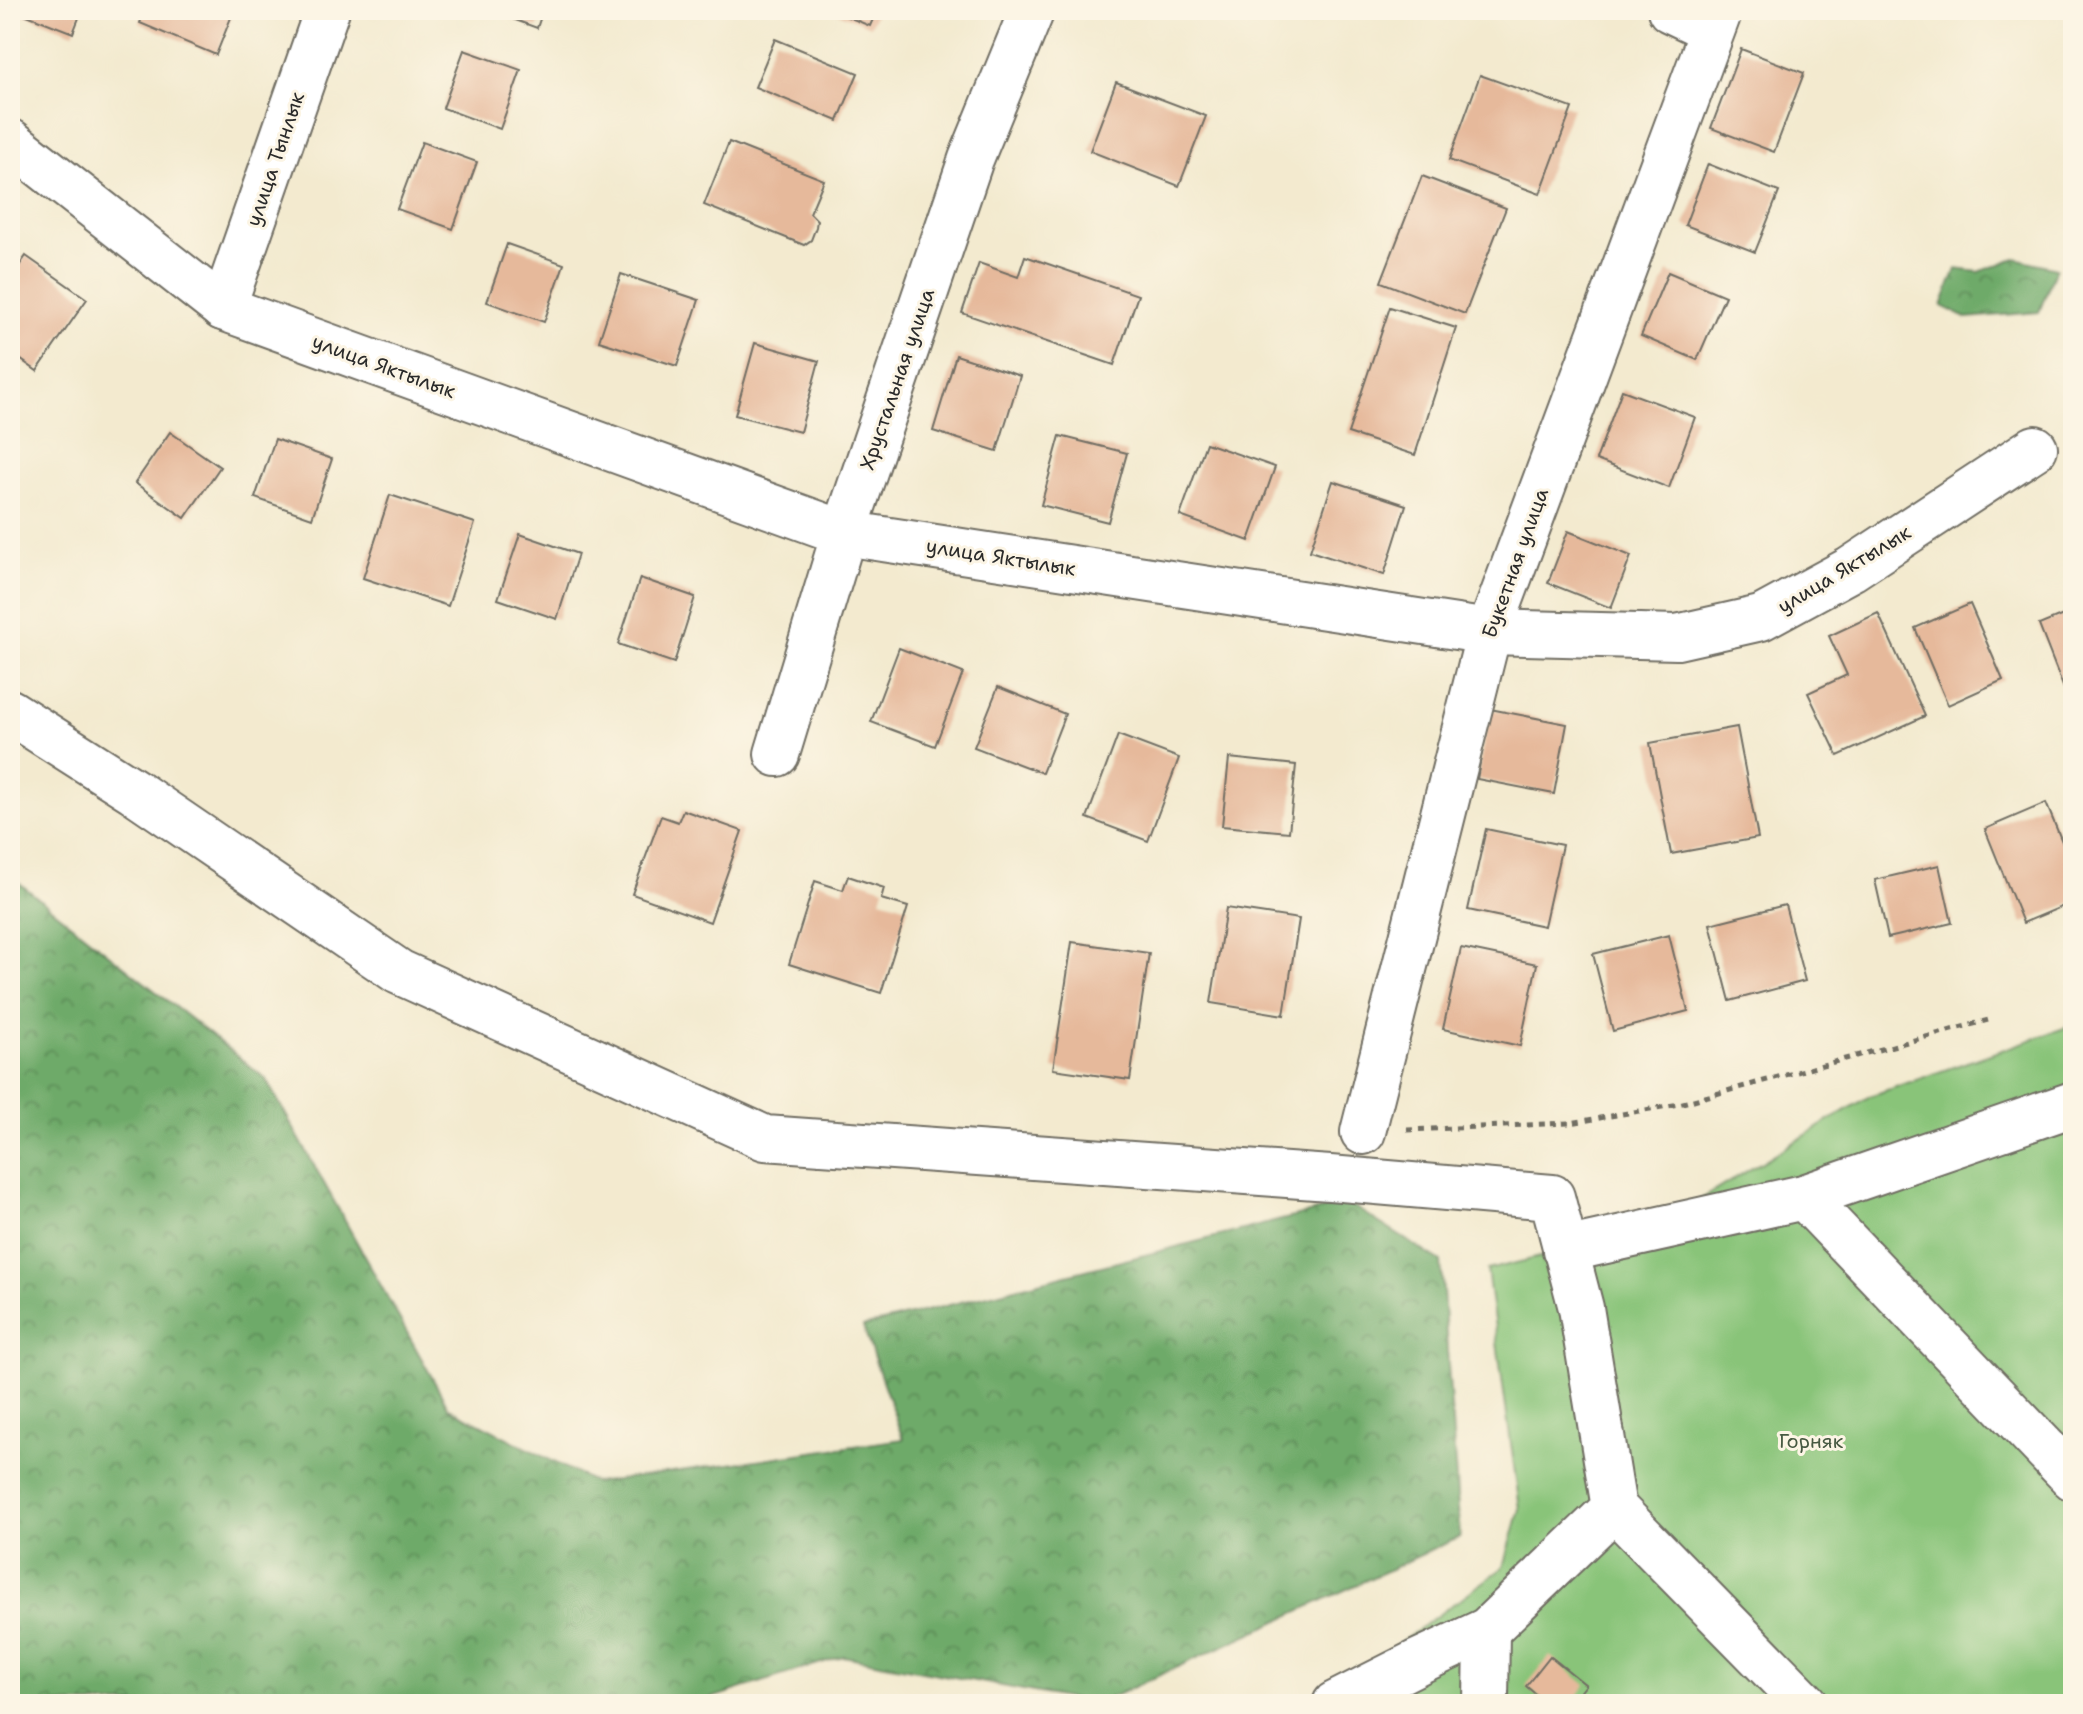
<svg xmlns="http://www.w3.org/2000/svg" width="2083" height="1714" font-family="'Shantell Sans',sans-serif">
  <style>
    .green { fill: #89c479; stroke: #5a7852; stroke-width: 2 }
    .forest { fill: url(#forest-crowns); stroke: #4c6a4a; stroke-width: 2 }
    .building { fill: #e6b99b }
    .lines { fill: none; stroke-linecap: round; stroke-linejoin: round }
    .minor-casing { stroke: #716e64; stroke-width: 48 }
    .path { stroke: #716e64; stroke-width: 5; stroke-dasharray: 6 6; stroke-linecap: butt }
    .minor { stroke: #fff; stroke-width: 44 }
    .labels { text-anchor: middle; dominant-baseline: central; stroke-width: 6; stroke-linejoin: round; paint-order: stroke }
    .street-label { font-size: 20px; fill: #2b2b2b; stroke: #fcf5e5 }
    .park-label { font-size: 20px; fill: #475942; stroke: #fcf5e5 }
  </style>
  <defs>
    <pattern id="forest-crowns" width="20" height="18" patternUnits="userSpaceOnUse" patternTransform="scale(2)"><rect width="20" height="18" fill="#6eaa69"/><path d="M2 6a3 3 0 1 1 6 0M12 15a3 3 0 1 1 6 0" fill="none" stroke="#5b8b57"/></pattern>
  </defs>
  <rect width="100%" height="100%" fill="#fcf5e5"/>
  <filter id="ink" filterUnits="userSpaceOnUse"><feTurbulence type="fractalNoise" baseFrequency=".0125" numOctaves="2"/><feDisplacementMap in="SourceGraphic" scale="16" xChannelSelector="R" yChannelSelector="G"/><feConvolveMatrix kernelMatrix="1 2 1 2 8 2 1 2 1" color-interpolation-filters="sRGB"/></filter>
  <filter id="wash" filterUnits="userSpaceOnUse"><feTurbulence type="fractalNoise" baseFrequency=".006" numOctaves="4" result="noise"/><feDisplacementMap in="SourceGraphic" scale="32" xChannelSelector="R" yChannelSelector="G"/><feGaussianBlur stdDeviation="1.8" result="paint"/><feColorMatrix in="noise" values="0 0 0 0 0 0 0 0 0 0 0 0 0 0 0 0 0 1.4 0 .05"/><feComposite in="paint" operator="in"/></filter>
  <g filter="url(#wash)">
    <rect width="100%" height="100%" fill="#f3eacf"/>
    <!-- green -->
    <polygon class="green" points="2073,1025 2073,1704 1316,1704 1504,1567 1520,1509 1487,1270 1649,1231 1870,1096"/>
    <!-- forest -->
    <g class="forest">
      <polygon points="2015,258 2056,268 2039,312 1966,318 1942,306 1956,269 1979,272"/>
      <polygon points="10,880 19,883 266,1079 449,1408 595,1483 903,1439 863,1327 1348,1203 1441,1262 1460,1537 1097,1704 843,1656 693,1704 10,1704"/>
    </g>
    <g id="blocks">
      <!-- building -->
      <g class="building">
        <polygon points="14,10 82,10 73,33"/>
        <polygon points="145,10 234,10 216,55 140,23"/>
        <polygon points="488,10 543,10 537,28"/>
        <polygon points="831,10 877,10 870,26"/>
        <polygon points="775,39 858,73 838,121 755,87"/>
        <polygon points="1741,49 1804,73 1774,152 1711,128"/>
        <polygon points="464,50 521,70 500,129 443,108"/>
        <polygon points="1480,75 1572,108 1540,194 1449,160"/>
        <polygon points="1116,82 1206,116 1179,186 1090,151"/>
        <polygon points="422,142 477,162 453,229 397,209"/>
        <polygon points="729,142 824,180 810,213 817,220 816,227 811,240 804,245 704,205"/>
        <polygon points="1708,164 1779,192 1755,252 1685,225"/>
        <polygon points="1422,176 1506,208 1465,314 1381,282"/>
        <polygon points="507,244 564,264 544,322 487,302"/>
        <polygon points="26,256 87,299 37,371 10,352 10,279"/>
        <polygon points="1025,256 1138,295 1114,365 962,313 979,263 1018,277"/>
        <polygon points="1668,272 1725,296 1697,360 1641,336"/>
        <polygon points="621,274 699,300 677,366 599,341"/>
        <polygon points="1390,307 1456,328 1415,455 1348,433"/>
        <polygon points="755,343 819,361 800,432 735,415"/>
        <polygon points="956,355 1020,376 997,451 933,431"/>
        <polygon points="1622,390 1695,417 1669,488 1596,460"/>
        <polygon points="170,432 220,467 185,518 135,483"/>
        <polygon points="1060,436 1127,453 1108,522 1041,505"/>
        <polygon points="275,439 332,459 312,518 255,498"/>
        <polygon points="1206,443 1275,467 1249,541 1180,516"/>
        <polygon points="1333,481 1406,505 1384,575 1310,551"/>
        <polygon points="390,495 475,523 448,606 363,578"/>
        <polygon points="1568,531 1631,556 1611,608 1548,583"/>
        <polygon points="520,534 578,554 557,619 498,599"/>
        <polygon points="640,578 695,597 674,663 618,644"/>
        <polygon points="1970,604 2003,680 1948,705 1915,628"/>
        <polygon points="2073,611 2073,703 2070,704 2039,625"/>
        <polygon points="1878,613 1925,716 1838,756 1808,693 1847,675 1829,636"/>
        <polygon points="899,648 963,673 935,746 871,722"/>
        <polygon points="998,687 1065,714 1042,773 974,747"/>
        <polygon points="1490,709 1567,724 1554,794 1477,779"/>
        <polygon points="1737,727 1758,838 1671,854 1650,743"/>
        <polygon points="1118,735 1179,758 1148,841 1087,818"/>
        <polygon points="1229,758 1296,765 1289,832 1222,826"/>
        <polygon points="2046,803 2073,868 2073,902 2023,923 1985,829"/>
        <polygon points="683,810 742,831 710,922 632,894 661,816 678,822"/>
        <polygon points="1486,829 1562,845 1544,926 1468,910"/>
        <polygon points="1939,865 1952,923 1888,938 1875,880"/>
        <polygon points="848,876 884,888 881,899 908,907 881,993 789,964 815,881 843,890"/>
        <polygon points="1785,905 1805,981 1730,1001 1710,924"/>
        <polygon points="1226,908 1299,919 1284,1015 1211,1003"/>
        <polygon points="1669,935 1688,1011 1613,1031 1593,954"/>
        <polygon points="1072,942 1149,953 1130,1080 1053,1069"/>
        <polygon points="1461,948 1537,964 1520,1046 1443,1029"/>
        <polygon points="1550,1656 1586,1685 1571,1704 1547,1704 1526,1686"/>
      </g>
    </g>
  </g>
  <g filter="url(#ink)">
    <use href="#blocks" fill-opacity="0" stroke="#716e64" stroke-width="2"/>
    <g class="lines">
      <defs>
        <g id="minor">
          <polyline points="1670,10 1712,30"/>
          <polyline points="10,141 223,308 844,533 1489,632 1677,637 1761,618 1851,569 2035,448"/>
          <polyline points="223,308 327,10"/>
          <polyline points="10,712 134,791 399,972 765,1138 1330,1178 1552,1197 1581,1308 1614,1508 1487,1630 1418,1662 1335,1704"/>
          <polyline points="777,754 844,533 971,159 1032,10"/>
          <polyline points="1363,1132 1489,632 1720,10"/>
          <polyline points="1804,1197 2073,1478"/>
          <polyline points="1565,1250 1804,1197 2073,1104"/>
          <polyline points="1614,1508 1806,1704"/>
          <polyline points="1486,1704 1487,1630"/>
        </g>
      </defs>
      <!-- minor casing -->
      <use href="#minor" class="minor-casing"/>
      <!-- path -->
      <polyline class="path" points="1407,1130 1571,1123 1679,1104 1992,1019"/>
      <!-- minor -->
      <use href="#minor" class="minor"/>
    </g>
  </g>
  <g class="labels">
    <!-- street labels -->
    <g class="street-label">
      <text transform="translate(275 159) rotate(-71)">улица Тынлык</text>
      <text transform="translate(384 366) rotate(20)">улица Яктылык</text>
      <text transform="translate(897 379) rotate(-71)">Хрустальная улица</text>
      <text transform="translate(1001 557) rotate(9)">улица Яктылык</text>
      <text transform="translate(1515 563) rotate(-70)">Букетная улица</text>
      <text transform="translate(1844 569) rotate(-31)">улица Яктылык</text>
    </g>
    <!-- park labels -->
    <g class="park-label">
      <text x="1811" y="1441">Горняк</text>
    </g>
  </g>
  <!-- margin -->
  <rect width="2083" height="1714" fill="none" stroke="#fcf5e5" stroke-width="40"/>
</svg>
